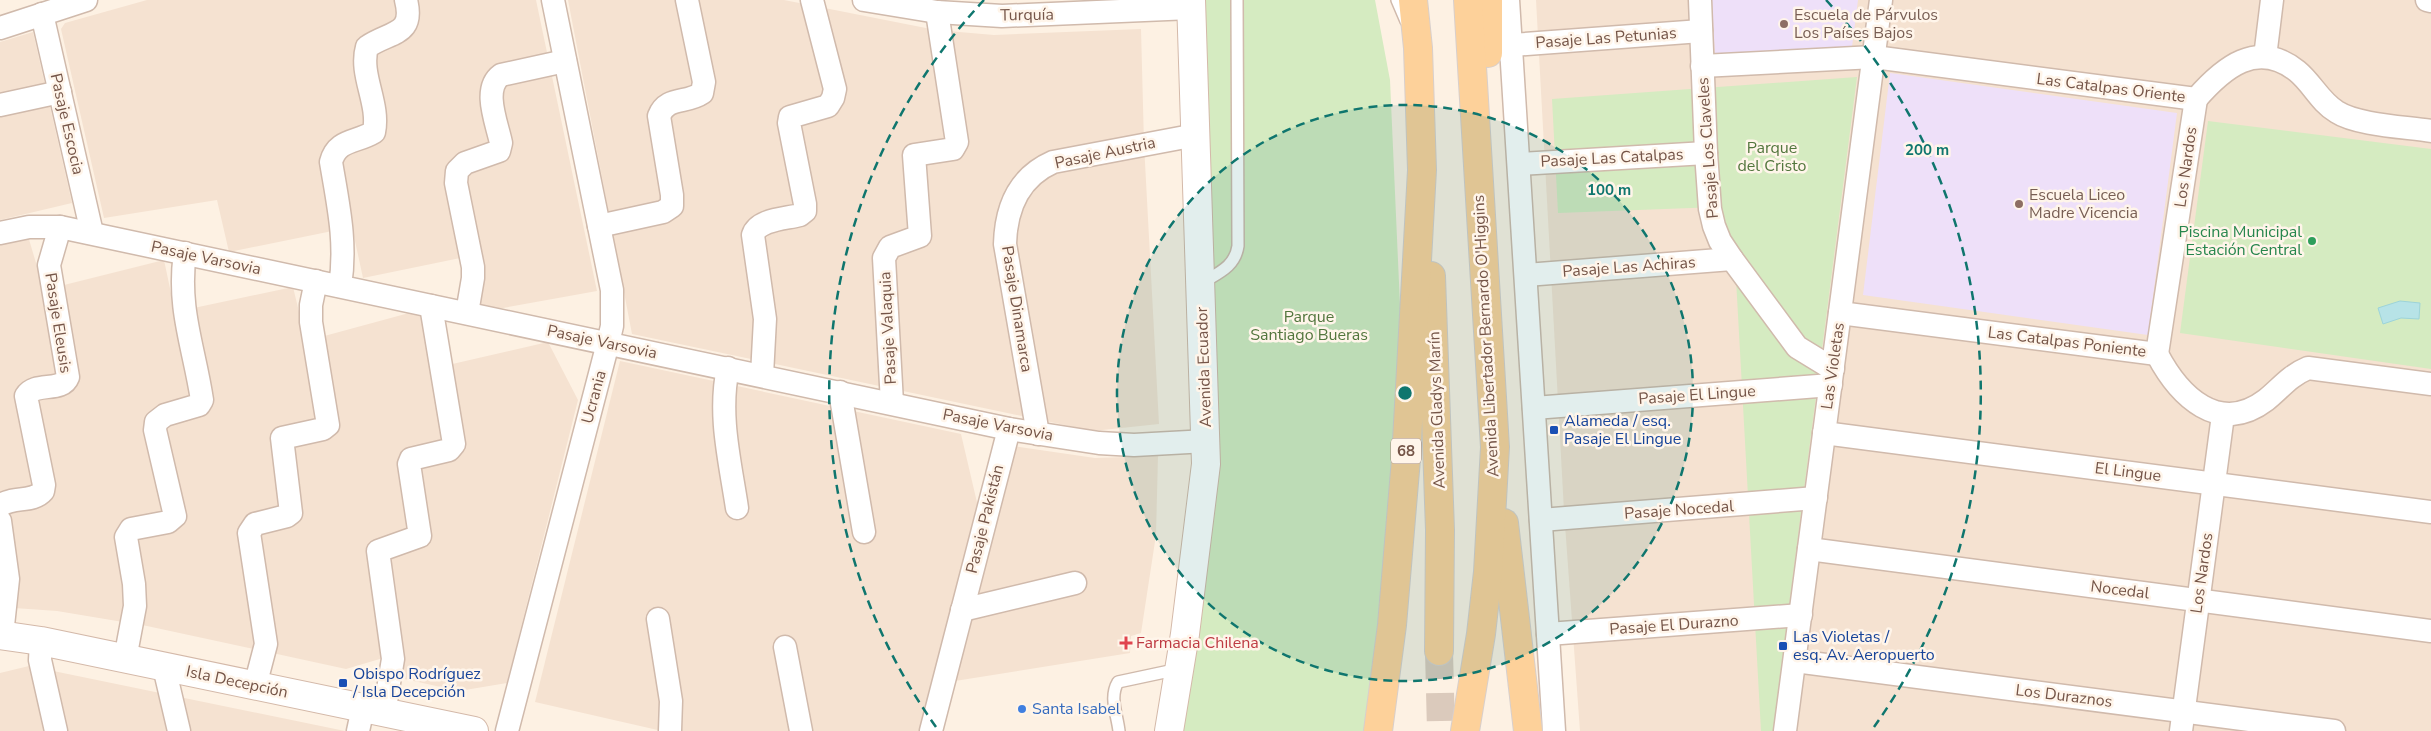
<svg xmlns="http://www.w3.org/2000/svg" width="2431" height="731" font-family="'Nunito Sans',sans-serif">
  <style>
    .residential { fill: #f5e2d1 }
    .education { fill: #eee0f9 }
    .green { fill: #d5ebc1 }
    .water { fill: #b7e3e7; stroke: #9dd4d9 }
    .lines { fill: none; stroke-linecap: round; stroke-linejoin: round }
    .primary-tunnel { stroke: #dbcabc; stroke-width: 28; stroke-dasharray: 28 14; stroke-linecap: butt }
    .lane-casing { stroke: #d0baac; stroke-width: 14 }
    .street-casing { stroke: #d0baac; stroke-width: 25 }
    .secondary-casing { stroke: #d4b9a9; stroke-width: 30 }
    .primary-casing { stroke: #d8cfcc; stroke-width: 30 }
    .lane { stroke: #fff; stroke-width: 11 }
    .street { stroke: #fff; stroke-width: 22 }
    .secondary { stroke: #fff; stroke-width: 28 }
    .primary { stroke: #fdd19a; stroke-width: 28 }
    .ring { fill: none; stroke: #0f766e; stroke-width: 2.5; stroke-dasharray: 9 6 }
    .education-dot { fill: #8d6e63; stroke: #fff5ea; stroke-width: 2 }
    .leisure-dot { fill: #2e9e5b; stroke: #fff5ea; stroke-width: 2 }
    .transit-dot { fill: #1a4fb4; stroke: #fff5ea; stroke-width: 2 }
    .health-dot { fill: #e0444e; stroke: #fff5ea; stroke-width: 2 }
    .shop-dot { fill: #3f7fe0; stroke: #fff5ea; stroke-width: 2 }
    .labels { text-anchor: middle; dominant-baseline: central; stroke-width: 5; stroke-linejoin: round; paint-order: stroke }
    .shield { fill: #fff5ea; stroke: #9e8579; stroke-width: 1 }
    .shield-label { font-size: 15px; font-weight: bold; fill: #755548 }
    .street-label { font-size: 16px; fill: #755548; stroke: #fff5ea }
    .education-label { font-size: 16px; fill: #785e54; stroke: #fff5ea; text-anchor: start }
    .park-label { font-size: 16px; fill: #52763d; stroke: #fff5ea }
    .leisure-label { font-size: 16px; fill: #27864d; stroke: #fff5ea; text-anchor: end }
    .transit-label { font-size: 16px; fill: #164399; stroke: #fff5ea; text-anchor: start }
    .health-label { font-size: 16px; fill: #be3a42; stroke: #fff5ea; text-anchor: start }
    .shop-label { font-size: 16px; fill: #366cbe; stroke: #fff5ea; text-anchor: start }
    .centre { fill: #0f766e; stroke: #fff5ea; stroke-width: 2.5 }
    .ring-label { font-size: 15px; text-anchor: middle; font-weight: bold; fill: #0f766e; stroke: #fff5ea; stroke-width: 5; stroke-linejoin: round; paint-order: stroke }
  </style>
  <rect width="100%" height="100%" fill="#fdf1e3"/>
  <!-- residential -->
  <g class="residential">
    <polygon points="147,0 536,0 597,291 481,312 470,256 363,278 352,227 229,252 217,200 104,218 61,29 65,23"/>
    <polygon points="568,0 784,0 936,30 994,35 1141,29 1144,144 1159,424 1093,431 632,334"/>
    <polygon points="1536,0 2431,0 2431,731 1580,731 1564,511"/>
    <polygon points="33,32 72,203 0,220 0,42"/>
    <polygon points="28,236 44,290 164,260 175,312 293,287 306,341 420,310 435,368 548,342 578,400 507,683 459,691 400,678 400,653 346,669 147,626 57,611 0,607 0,242"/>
    <polygon points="620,361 961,434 979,511 922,731 662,731 535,702"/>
    <polygon points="1012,446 1095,458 1158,456 1156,535 1141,633 1131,636 1130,653 955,681"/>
    <polygon points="29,666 345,731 0,731 0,673"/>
  </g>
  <!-- education -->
  <g class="education">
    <polygon points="1712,0 1858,0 1852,47 1715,56"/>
    <polygon points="1890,73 2177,113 2148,335 1863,295"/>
  </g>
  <!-- green -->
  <g class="green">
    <polygon points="1205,0 1375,0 1390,80 1401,328 1379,650 1367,731 1183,731 1198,641 1219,447"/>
    <polygon points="1857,77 1773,731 1761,731 1736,279 1718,207 1558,213 1552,99"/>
    <polygon points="2208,121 2431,149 2431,369 2180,333"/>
  </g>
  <!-- water -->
  <polygon class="water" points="2400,301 2420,303 2419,319 2401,318 2383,324 2378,308"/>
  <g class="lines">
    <!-- primary-tunnel -->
    <polyline class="primary-tunnel" points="1439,651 1441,731"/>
    <defs>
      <g id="lane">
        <polyline points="1397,0 1406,21"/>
        <path d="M 1202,283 C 1218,273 1235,267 1238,246 L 1237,0"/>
        <path d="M 1119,731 C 1117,714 1109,697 1118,682 L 1179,669"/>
      </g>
      <g id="street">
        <polyline points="864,0 937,12 1002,16 1191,8"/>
        <polyline points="1508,0 1554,731"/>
        <polyline points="1700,0 1706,153 1710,209 1714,226 1720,241 1732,259 1797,347 1833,369"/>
        <polyline points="2427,0 2431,1"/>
        <polyline points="42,14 92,233"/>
        <polyline points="0,28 86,0"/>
        <polyline points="1512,45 1701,31"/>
        <polyline points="2265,57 2272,0"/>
        <polyline points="1702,66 1874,57 2196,99"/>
        <path d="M 2196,99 C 2223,68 2257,39 2297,71 C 2312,83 2320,102 2337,112 C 2357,125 2406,127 2431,131"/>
        <polyline points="0,105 60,92"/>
        <polyline points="1519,164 1706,153"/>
        <path d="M 599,226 L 663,212 L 672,206 L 672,195 L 659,116 C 667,96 686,104 702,93 L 704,82 L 687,0"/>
        <polyline points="0,233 29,227 60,227 1009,429 1099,443 1134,445 1207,441"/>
        <polyline points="1526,275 1732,259"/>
        <path d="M 340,286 C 347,243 338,204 331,162 C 337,139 356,143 374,132 C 380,103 359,75 367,47 C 390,31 415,36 406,0"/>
        <path d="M 467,313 L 473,278 L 473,267 L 456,183 L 457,171 L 465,163 L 499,151 L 501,143 C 497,123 482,89 501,75 L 565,61"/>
        <polyline points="1840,313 2157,354"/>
        <path d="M 2157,354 C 2179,396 2219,436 2266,400 C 2281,388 2289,376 2308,368 L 2431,384"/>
        <polyline points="2157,354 2196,99"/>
        <path d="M 728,368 C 718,415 730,461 737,508"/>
        <path d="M 762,375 L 765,319 L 753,235 C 758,219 785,219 800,215 L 805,211 L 805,204 L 789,123 L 790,117 L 828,106 L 833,98 L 835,89 L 812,0"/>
        <polyline points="840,392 864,532"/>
        <polyline points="892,403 884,258 890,247 920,236 914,155 953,149 957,142 937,12"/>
        <polyline points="1534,408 1831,385"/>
        <polyline points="1824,433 2431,512"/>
        <path d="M 1038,434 L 1005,244 C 1006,207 1019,177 1053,162 L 1196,135"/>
        <path d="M 0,506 C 12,496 33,503 43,491 L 44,485 L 26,396 C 35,381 62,393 68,377 L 49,265 L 60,227"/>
        <polyline points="1541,520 1816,498"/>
        <polyline points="0,521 8,579 2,635"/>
        <polyline points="1809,549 2431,631"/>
        <polyline points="962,610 1075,583"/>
        <polyline points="658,619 671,701 670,731"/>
        <polyline points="1548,634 1801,615"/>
        <polyline points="41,641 40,660 56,731"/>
        <polyline points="785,647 801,731"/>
        <path d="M 125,659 L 135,606 L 134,584 L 126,537 L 131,529 L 168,522 L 175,516 L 155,430 L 156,422 L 165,415 L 199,405 L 202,400 C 194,347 177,308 185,253"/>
        <polyline points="1795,661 2334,731"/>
        <polyline points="164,667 179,731"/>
        <polyline points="255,686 266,644 249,533 255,524 287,516 291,513 282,438 323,429 328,425 311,322 311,305 316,281"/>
        <polyline points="384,713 393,659 378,551 420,536 409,464 411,459 449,450 454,444 431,306"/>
        <polyline points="358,731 363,708"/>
        <polyline points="507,731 608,343 612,326 612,290 553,0"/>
        <polyline points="931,731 1009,429"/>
        <polyline points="1785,731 1881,0"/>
        <polyline points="2181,731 2223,415"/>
      </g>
      <g id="secondary">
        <polyline points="0,635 41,641 474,731"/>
        <polyline points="1169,731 1185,634 1206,464 1191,0"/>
      </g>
      <g id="primary">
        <polyline points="1488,53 1488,0"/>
        <polyline points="1431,276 1440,530 1439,651"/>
        <polyline points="1504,523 1528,731"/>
        <polyline points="1378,731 1392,625 1406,459 1422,170 1418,48 1413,0"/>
        <polyline points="1465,731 1481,634 1488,572 1495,447 1468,0"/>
      </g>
    </defs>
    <!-- lane casing -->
    <use href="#lane" class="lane-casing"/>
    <!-- street casing -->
    <use href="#street" class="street-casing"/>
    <!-- secondary casing -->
    <use href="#secondary" class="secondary-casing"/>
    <!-- primary casing -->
    <use href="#primary" class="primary-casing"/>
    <!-- lane -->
    <use href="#lane" class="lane"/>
    <!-- street -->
    <use href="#street" class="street"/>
    <!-- secondary -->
    <use href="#secondary" class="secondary"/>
    <!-- primary -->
    <use href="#primary" class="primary"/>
  </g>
  <!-- distance rings -->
  <circle cx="1405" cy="393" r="288" fill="#0f766e" fill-opacity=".12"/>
  <g class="ring">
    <circle cx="1405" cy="393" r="288"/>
    <path d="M936 727A576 576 0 0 1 984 0M1826 0A576 576 0 0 1 1874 727"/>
  </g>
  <!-- markers -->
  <g class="education-dot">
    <circle cx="1784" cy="24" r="5"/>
    <circle cx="2019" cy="204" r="5"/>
  </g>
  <circle class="leisure-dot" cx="2312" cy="241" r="5"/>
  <g class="transit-dot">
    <rect x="1549" y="425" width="10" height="10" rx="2.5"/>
    <rect x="1778" y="641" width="10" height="10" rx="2.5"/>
    <rect x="338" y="678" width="10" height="10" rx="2.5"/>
  </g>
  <path class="health-dot" d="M1123.5 635.5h5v5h5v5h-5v5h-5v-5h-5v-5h5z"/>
  <circle class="shop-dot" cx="1022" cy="709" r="5"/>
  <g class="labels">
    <!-- shield labels -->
    <rect class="shield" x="1391" y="438.5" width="30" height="25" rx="4"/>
    <g class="shield-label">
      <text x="1406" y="451">68</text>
    </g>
    <!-- street labels -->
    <g class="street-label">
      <text transform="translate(1027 15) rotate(-1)">Turquía</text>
      <text transform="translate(1606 38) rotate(-4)">Pasaje Las Petunias</text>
      <text transform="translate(2111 88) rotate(7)">Las Catalpas Oriente</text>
      <text transform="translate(67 124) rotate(77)">Pasaje Escocia</text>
      <text transform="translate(1708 148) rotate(-94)">Pasaje Los Claveles</text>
      <text transform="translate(1105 153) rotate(-12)">Pasaje Austria</text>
      <text transform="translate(1612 158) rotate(-3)">Pasaje Las Catalpas</text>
      <text transform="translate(2186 167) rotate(-82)">Los Nardos</text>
      <text transform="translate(206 258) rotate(12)">Pasaje Varsovia</text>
      <text transform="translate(1629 267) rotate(-4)">Pasaje Las Achiras</text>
      <text transform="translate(1017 309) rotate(81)">Pasaje Dinamarca</text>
      <text transform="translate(58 323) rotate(81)">Pasaje Eleusis</text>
      <text transform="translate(888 328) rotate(-93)">Pasaje Valaquia</text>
      <text transform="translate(1486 336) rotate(-93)">Avenida Libertador Bernardo O'Higgins</text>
      <text transform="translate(602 342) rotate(12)">Pasaje Varsovia</text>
      <text transform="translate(2067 342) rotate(7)">Las Catalpas Poniente</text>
      <text transform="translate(1833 366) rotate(-82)">Las Violetas</text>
      <text transform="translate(1204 367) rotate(-92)">Avenida Ecuador</text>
      <text transform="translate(1697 395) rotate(-4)">Pasaje El Lingue</text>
      <text transform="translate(594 397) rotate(-75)">Ucrania</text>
      <text transform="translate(1437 410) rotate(-92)">Avenida Gladys Marín</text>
      <text transform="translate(998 425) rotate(11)">Pasaje Varsovia</text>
      <text transform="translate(2128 472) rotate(7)">El Lingue</text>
      <text transform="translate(1679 510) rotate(-4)">Pasaje Nocedal</text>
      <text transform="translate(985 519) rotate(-76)">Pasaje Pakistán</text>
      <text transform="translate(2202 573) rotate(-82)">Los Nardos</text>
      <text transform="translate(2120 590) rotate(7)">Nocedal</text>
      <text transform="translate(1674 625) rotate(-4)">Pasaje El Durazno</text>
      <text transform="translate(237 682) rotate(12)">Isla Decepción</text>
      <text transform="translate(2064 696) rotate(7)">Los Duraznos</text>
    </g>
    <!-- education labels -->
    <g class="education-label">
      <text x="1794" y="15">Escuela de Párvulos<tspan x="1794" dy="18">Los Países Bajos</tspan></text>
      <text x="2029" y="195">Escuela Liceo<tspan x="2029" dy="18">Madre Vicencia</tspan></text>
    </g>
    <!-- park labels -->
    <g class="park-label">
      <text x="1772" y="148">Parque<tspan x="1772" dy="18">del Cristo</tspan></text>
      <text x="1309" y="317">Parque<tspan x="1309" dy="18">Santiago Bueras</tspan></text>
    </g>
    <!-- leisure labels -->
    <g class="leisure-label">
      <text x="2302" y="232">Piscina Municipal<tspan x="2302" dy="18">Estación Central</tspan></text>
    </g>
    <!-- transit labels -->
    <g class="transit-label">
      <text x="1564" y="421">Alameda / esq.<tspan x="1564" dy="18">Pasaje El Lingue</tspan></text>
      <text x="1793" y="637">Las Violetas /<tspan x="1793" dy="18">esq. Av. Aeropuerto</tspan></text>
      <text x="353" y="674">Obispo Rodríguez<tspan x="353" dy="18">/ Isla Decepción</tspan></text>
    </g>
    <!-- health labels -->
    <g class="health-label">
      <text x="1136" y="643">Farmacia Chilena</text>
    </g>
    <!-- shop labels -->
    <g class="shop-label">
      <text x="1032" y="709">Santa Isabel</text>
    </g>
  </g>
  <circle cx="1405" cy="393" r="8" class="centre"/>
  <g class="ring-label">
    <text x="1927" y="155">200 m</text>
    <text x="1609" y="195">100 m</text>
  </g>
</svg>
